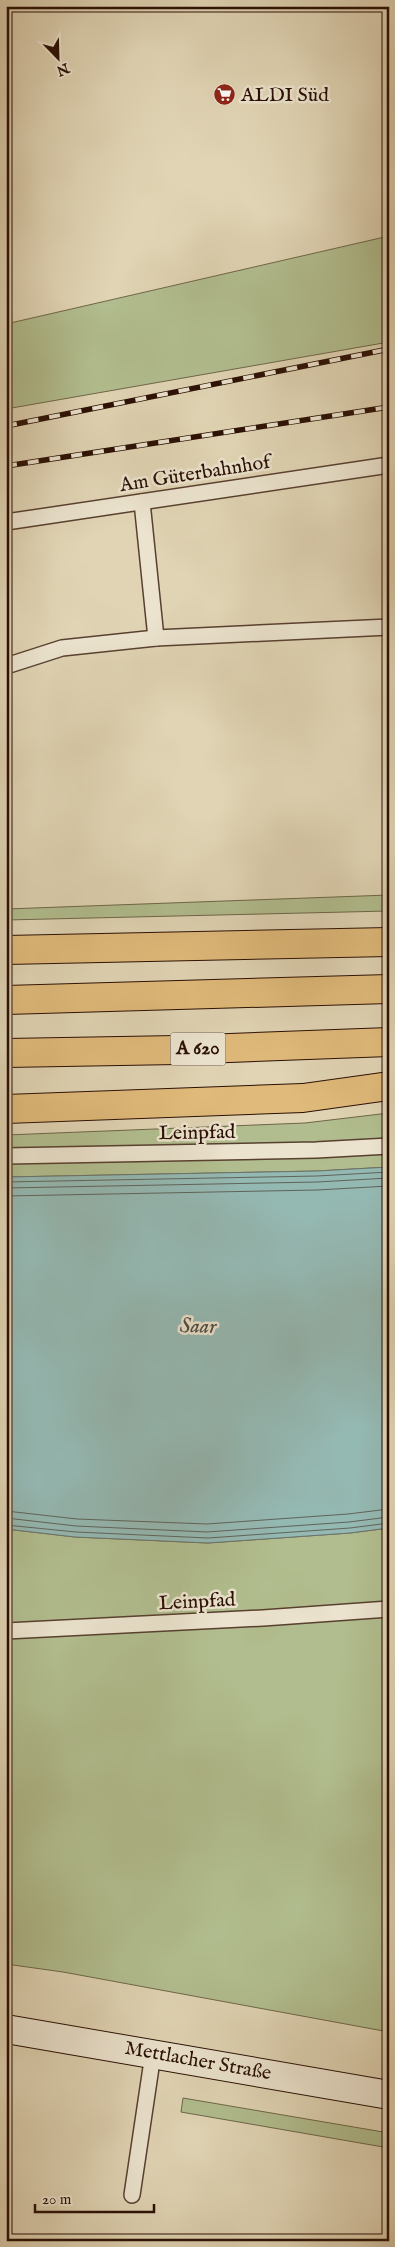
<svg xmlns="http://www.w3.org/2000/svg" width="395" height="2247" font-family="'IM FELL English',serif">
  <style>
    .green { fill: #b1bd8e; stroke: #6e6649 }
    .water { fill: #94b8b2; stroke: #6a746c }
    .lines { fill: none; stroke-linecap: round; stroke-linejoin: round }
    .shore { stroke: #5f645b; stroke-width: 1 }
    .lane-casing { stroke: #584030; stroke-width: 18 }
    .secondary-casing { stroke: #2a0f04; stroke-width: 30 }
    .highway-casing { stroke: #2a0f04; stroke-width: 30 }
    .lane { stroke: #ebe3ce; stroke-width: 15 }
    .secondary { stroke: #ebe3ce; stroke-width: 28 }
    .highway { stroke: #e0ba7a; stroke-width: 28 }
    .rail-casing { stroke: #2a0f04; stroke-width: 5.5 }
    .rail { stroke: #ebe3ce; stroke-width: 4; stroke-dasharray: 11; stroke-linecap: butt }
    .labels { text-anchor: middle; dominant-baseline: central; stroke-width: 5; stroke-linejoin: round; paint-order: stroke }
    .shield { fill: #ebe3ce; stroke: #644f41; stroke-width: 1 }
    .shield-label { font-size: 19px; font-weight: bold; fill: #2a0f04 }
    .poi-label { font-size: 20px; fill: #2a0f04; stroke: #ebe3ce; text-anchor: start }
    .street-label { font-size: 20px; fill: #2a0f04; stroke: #ebe3ce }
    .water-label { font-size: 21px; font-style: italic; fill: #4f4a41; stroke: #ebe3ce }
  </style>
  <rect width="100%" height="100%" fill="#e0d4b4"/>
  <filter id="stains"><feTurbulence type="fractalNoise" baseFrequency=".004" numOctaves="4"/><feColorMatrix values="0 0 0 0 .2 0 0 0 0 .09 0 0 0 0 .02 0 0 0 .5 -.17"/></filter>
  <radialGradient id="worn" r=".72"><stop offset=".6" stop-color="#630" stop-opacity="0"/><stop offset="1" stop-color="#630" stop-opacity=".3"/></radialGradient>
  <!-- green -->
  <g class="green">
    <polygon points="389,236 389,342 6,409 6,324"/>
    <polygon points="389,895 389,911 6,920 6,909"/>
    <polygon points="389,1113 389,1167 317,1171 6,1177 6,1135 305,1123"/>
    <polygon points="389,1528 389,2032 63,1972 6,1964 6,1529 75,1537 208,1543 350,1533"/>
    <polygon points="183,2098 389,2133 389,2148 181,2112"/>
  </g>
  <!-- water -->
  <polygon class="water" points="389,1167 389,1528 350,1533 208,1543 75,1537 6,1529 6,1177 317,1171"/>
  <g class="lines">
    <!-- shore -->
    <g class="shore">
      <polyline points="6,1182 317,1176 389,1172"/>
      <polyline points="6,1188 317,1182 389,1178"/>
      <polyline points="6,1196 317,1190 389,1186"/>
      <polyline points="6,1511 77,1519 207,1524 348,1514 389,1509"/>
      <polyline points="6,1518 76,1526 207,1532 349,1522 389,1517"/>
      <polyline points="6,1525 76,1532 208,1538 350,1528 389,1523"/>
    </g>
    <defs>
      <g id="lane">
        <polyline points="142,502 156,638"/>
        <polyline points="6,522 389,465"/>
        <polyline points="6,666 62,648 156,638 389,627"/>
        <polyline points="6,1156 316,1150 389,1146"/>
        <polyline points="6,1631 263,1618 389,1609"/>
        <polyline points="132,2195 153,2054"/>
      </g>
      <polyline id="secondary" points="6,2029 389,2095"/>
      <g id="highway">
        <polyline points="6,950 389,942"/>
        <polyline points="6,1000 389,989"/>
        <polyline points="6,1053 177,1050 389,1042"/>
        <polyline points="6,1109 303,1098 389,1086"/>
      </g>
    </defs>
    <!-- lane casing -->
    <use href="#lane" class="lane-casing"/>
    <!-- secondary casing -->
    <use href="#secondary" class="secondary-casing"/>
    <!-- highway casing -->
    <use href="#highway" class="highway-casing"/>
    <!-- lane -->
    <use href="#lane" class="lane"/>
    <!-- secondary -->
    <use href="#secondary" class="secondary"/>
    <!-- highway -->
    <use href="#highway" class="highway"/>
    <defs>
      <g id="rail">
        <polyline points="6,426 389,349"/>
        <polyline points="6,466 389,407"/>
      </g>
    </defs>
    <!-- rail casing -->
    <use href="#rail" class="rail-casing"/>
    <!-- rail -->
    <use href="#rail" class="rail"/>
  </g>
  <!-- icons -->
  <defs>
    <symbol id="supermarket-disc" viewBox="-11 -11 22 22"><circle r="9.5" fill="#8f2418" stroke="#ebe3ce"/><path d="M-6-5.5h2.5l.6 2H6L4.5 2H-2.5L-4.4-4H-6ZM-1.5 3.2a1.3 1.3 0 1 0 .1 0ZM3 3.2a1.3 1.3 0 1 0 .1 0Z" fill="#fff"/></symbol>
  </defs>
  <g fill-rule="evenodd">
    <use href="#supermarket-disc" x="212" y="82" width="25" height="25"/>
  </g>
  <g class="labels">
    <!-- shield labels -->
    <rect class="shield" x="170.5" y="1032.5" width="55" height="33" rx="4"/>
    <g class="shield-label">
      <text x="198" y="1049">A 620</text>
    </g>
    <!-- poi labels -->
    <g class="poi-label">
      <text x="241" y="95">ALDI Süd</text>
    </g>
    <!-- street labels -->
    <g class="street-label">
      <text transform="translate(195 474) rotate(-9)">Am Güterbahnhof</text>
      <text transform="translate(197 1133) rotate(-1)">Leinpfad</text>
      <text transform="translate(197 1602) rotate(-3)">Leinpfad</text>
      <text transform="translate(198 2061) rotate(10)">Mettlacher Straße</text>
    </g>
    <!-- water labels -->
    <g class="water-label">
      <text transform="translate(198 1327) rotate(1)">Saar</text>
    </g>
  </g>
  <!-- margin -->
  <rect width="395" height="2247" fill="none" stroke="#e0d4b4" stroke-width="25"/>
  <rect x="8" y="8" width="380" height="2232" fill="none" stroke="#2a0f04" stroke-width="2.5"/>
  <rect x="12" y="12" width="370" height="2222" fill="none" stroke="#2a0f04"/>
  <!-- north arrow -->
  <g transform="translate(58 58) rotate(157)" stroke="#ebe3ce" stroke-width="4" paint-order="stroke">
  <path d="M0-4L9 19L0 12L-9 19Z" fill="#2a0f04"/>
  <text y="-8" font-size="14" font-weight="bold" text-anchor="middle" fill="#2a0f04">N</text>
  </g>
  <!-- scale -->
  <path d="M35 2204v8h119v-8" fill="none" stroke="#2a0f04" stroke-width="2.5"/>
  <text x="42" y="2204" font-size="15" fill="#2a0f04" stroke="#ebe3ce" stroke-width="4" paint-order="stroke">20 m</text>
  <rect width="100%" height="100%" filter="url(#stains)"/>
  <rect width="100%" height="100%" fill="url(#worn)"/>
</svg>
